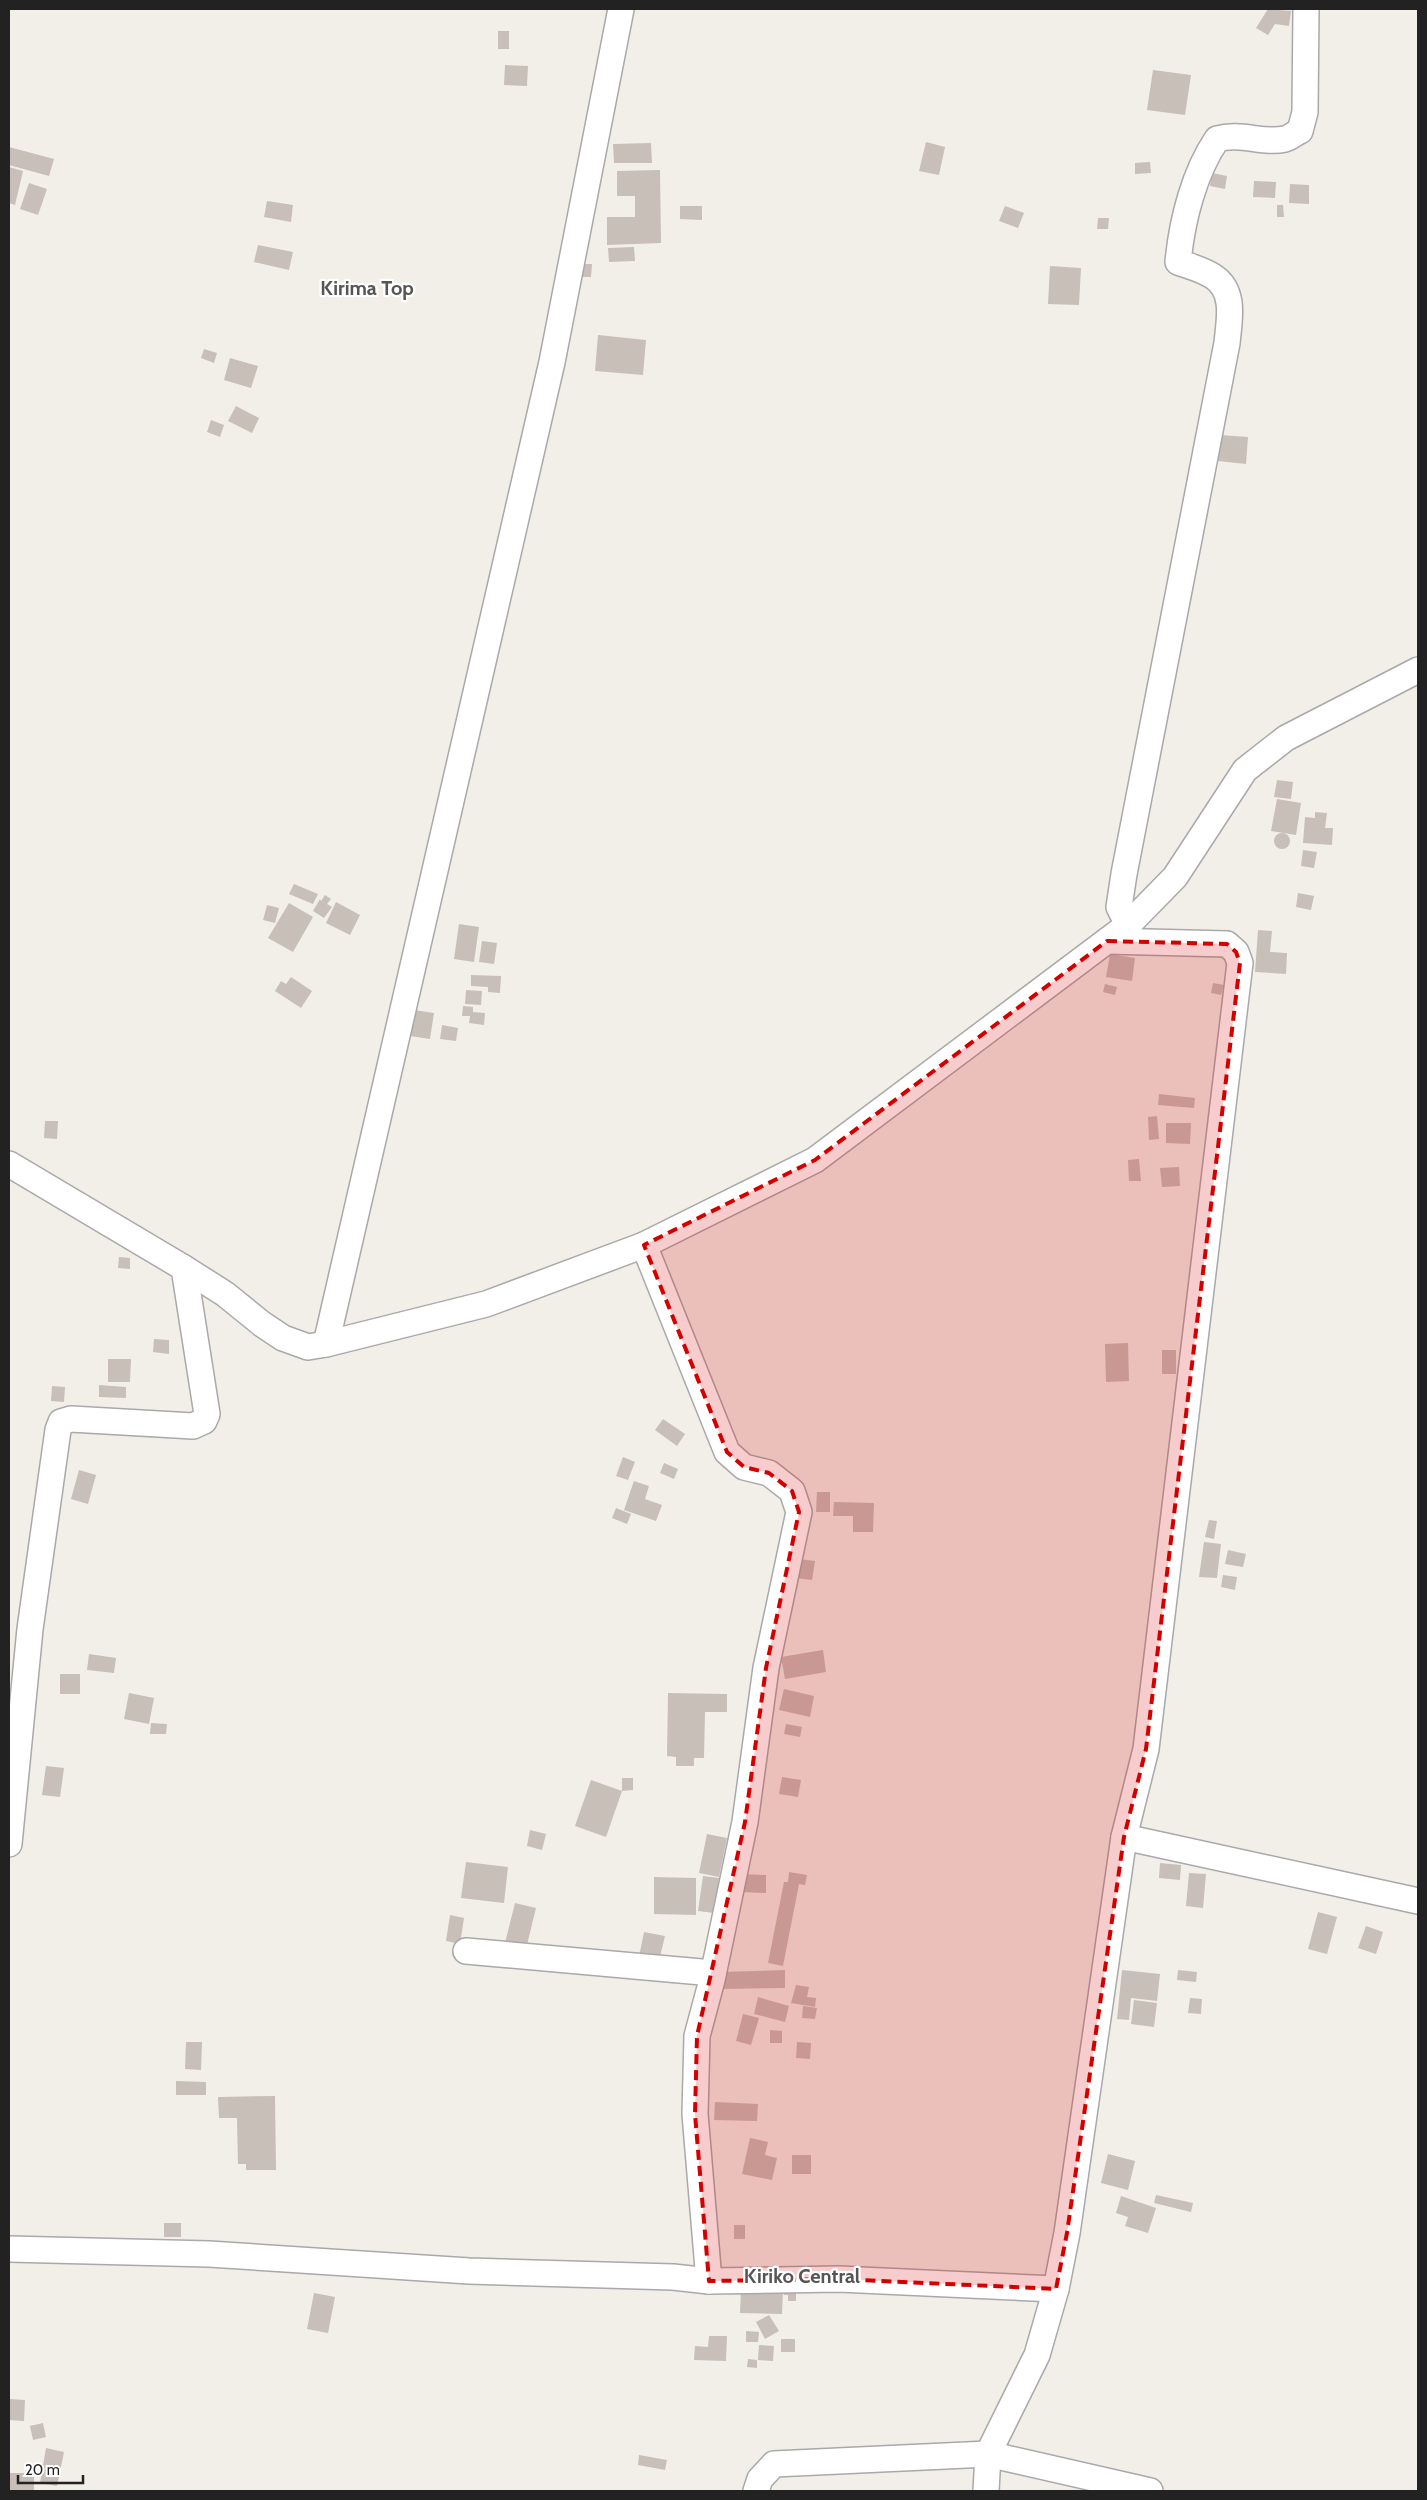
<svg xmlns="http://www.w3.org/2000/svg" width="1427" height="2500" font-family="Cabin,sans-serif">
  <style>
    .building { fill: #c7bfb8 }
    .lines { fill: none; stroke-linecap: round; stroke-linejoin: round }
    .minor-casing { stroke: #a9a9a9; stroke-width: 28 }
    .minor { stroke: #fff; stroke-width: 25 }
    .marked { fill: #d40000; fill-opacity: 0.2; stroke: #d40000; stroke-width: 4; stroke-dasharray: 10 6; stroke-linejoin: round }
    .labels { text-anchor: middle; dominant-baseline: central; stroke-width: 4.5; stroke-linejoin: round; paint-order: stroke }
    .quarter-label { font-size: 20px; font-weight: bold; fill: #555; stroke: #fff }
  </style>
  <rect width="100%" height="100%" fill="#f2efe9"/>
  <!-- building -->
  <g class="building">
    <polygon points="1268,9 1291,11 1289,26 1275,24 1268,35 1256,28"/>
    <rect x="498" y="31" width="11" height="18"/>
    <polygon points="505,65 528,66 527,86 504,85"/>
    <polygon points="1153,70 1191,75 1185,115 1147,110"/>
    <polygon points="926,142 945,147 939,175 919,171"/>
    <polygon points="651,143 652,163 614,163 613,144"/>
    <polygon points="9,147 54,159 49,176 9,165"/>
    <polygon points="1150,162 1151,173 1135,174 1135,163"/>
    <polygon points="9,167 23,171 15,205 9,203"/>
    <polygon points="660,170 661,243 607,245 607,217 635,217 635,196 617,196 617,171"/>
    <polygon points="1212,173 1227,176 1225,189 1210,186"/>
    <polygon points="1254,181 1276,182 1275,198 1253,197"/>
    <polygon points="29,183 47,189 38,215 20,209"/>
    <polygon points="1290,184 1309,185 1309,204 1289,203"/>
    <polygon points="267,201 293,205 291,222 264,217"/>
    <polygon points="1277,205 1283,205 1284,217 1277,217"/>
    <polygon points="680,206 702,206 702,220 680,219"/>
    <polygon points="1005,206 1024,213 1018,228 999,221"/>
    <polygon points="1098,218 1109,218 1108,229 1097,229"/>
    <polygon points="258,245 293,252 289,270 254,262"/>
    <polygon points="634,247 635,261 609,262 608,248"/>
    <polygon points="580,264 592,264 591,277 579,277"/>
    <polygon points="1050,266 1081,268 1079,305 1048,304"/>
    <polygon points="598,335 646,340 643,375 595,371"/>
    <polygon points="204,349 217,353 214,363 201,358"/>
    <polygon points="230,358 258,366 251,388 224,380"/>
    <polygon points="236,406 259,418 252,433 228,421"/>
    <polygon points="211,420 224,425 220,437 207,432"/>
    <polygon points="1220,435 1248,437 1246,464 1218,461"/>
    <polygon points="1277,780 1293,782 1291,799 1274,797"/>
    <polygon points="1277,799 1301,803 1296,835 1271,831"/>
    <polygon points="1315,812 1327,813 1325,828 1333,828 1332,845 1303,843 1305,817 1315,818"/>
    <circle cx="1282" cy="841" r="8"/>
    <polygon points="1303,850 1317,852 1314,868 1301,866"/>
    <polygon points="294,884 318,894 313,904 289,894"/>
    <polygon points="1298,893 1314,896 1311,910 1296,907"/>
    <polygon points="325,895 331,899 327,904 332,907 324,918 313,911 320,899 321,901"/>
    <polygon points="336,902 360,915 350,935 326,923"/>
    <polygon points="289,903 313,917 293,952 268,938"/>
    <polygon points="267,905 279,908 275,923 263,920"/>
    <polygon points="459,924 479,927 474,962 454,959"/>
    <polygon points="1258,930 1272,931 1270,952 1287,953 1286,974 1255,972"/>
    <polygon points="482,941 497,943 494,964 479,962"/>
    <polygon points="1110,954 1135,958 1132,981 1106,977"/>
    <polygon points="471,975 501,976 500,993 488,992 488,987 471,986"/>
    <polygon points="291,977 312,991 301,1008 275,991 281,981 286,984"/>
    <polygon points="1213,983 1224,985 1221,995 1211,993"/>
    <polygon points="1105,984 1117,987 1115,995 1103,992"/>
    <polygon points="466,990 482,991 481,1005 465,1004"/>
    <polygon points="463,1006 473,1007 473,1012 485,1013 484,1025 469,1023 470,1016 462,1016"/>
    <polygon points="414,1010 434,1013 430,1039 410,1036"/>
    <polygon points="442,1025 458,1028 456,1041 440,1039"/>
    <polygon points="1159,1094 1195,1098 1194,1108 1158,1105"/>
    <polygon points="1157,1116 1159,1139 1149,1140 1148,1117"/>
    <polygon points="45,1121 58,1121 57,1139 44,1138"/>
    <polygon points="1166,1123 1191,1123 1190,1144 1166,1143"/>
    <polygon points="1139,1159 1141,1181 1129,1181 1128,1160"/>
    <polygon points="1179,1167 1180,1186 1162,1187 1160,1168"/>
    <polygon points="119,1257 130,1258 130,1269 118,1268"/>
    <polygon points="154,1339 169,1340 169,1354 153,1352"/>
    <polygon points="1128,1343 1129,1381 1106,1382 1105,1344"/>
    <rect x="1162" y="1350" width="14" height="24"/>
    <polygon points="108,1359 131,1359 130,1382 108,1382"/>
    <polygon points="99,1385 126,1387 126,1398 99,1397"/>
    <polygon points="52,1386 65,1387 64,1402 51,1401"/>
    <polygon points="663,1419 685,1434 677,1446 655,1430"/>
    <polygon points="623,1457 635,1462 628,1480 616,1476"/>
    <polygon points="664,1463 678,1469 674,1479 660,1473"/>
    <polygon points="79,1470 96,1475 88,1504 71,1499"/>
    <polygon points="634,1481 649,1486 645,1499 662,1505 656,1521 624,1510"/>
    <polygon points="817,1492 830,1492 830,1512 816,1512"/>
    <polygon points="834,1502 874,1503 873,1532 853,1532 853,1516 833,1516"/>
    <polygon points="616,1508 631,1514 627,1524 612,1518"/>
    <polygon points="1209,1520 1217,1521 1214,1539 1205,1537"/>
    <polygon points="1204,1542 1221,1544 1217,1578 1199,1577"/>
    <polygon points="1228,1550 1246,1554 1243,1567 1225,1564"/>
    <polygon points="799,1559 815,1561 812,1580 796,1578"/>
    <polygon points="1223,1575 1237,1577 1235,1590 1221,1587"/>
    <polygon points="823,1650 826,1672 785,1679 781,1657"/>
    <polygon points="89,1654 116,1658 114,1673 87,1670"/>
    <rect x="60" y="1674" width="20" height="20"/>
    <polygon points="784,1689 814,1696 810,1717 779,1710"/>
    <polygon points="129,1693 154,1698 149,1724 124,1719"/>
    <polygon points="668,1693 727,1694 727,1712 705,1712 704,1758 694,1758 694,1766 676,1766 676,1757 667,1756"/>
    <polygon points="151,1723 167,1724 166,1734 150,1734"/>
    <polygon points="786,1724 802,1727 800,1737 784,1734"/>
    <polygon points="46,1766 64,1768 60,1797 42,1795"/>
    <polygon points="782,1777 801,1780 798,1797 779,1794"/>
    <polygon points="622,1778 633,1778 633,1790 622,1791"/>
    <polygon points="591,1780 622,1791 606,1837 575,1826"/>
    <polygon points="530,1830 546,1834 542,1850 527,1846"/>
    <polygon points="707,1834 727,1838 719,1877 699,1873"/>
    <polygon points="466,1862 508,1867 504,1903 461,1898"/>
    <polygon points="1160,1863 1181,1865 1180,1880 1159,1878"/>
    <polygon points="789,1872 807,1875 805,1885 799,1884 783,1966 768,1963 784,1882 788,1882"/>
    <polygon points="1189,1873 1206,1874 1203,1908 1186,1906"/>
    <polygon points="741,1874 766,1875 766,1893 740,1892"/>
    <polygon points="703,1876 719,1878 714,1913 698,1911"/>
    <polygon points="654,1877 696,1878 696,1915 654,1914"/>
    <polygon points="515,1903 536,1908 525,1953 504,1947"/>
    <polygon points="1318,1912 1337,1917 1327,1954 1308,1949"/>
    <polygon points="450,1915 464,1918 460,1944 446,1941"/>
    <polygon points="1366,1926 1383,1932 1376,1954 1358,1948"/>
    <polygon points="644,1932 665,1936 659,1961 639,1957"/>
    <polygon points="785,1970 785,1988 721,1989 720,1972"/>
    <polygon points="1122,1970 1160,1974 1157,2001 1131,1998 1129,2020 1117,2019"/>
    <polygon points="1178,1970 1197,1972 1196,1982 1177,1980"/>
    <polygon points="796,1985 809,1987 807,1997 816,1998 815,2007 791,2003"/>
    <polygon points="758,1997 789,2006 785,2022 754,2014"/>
    <polygon points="1190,1998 1202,1999 1201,2014 1188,2013"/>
    <polygon points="1134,2000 1157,2003 1154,2027 1131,2024"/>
    <polygon points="803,2006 817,2008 815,2019 802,2018"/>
    <polygon points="743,2014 759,2018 751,2045 736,2041"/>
    <polygon points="770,2030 782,2031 782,2043 770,2043"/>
    <polygon points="186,2042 202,2042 201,2070 185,2069"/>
    <polygon points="797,2042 811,2043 810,2059 796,2058"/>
    <polygon points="176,2081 206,2082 206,2095 176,2095"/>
    <polygon points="275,2096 276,2170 246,2170 246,2164 238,2164 237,2118 219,2118 218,2097"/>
    <polygon points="715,2102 758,2104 757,2121 714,2120"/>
    <polygon points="750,2138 768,2142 765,2155 777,2158 772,2180 742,2174"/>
    <polygon points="1108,2154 1135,2161 1128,2190 1101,2183"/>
    <rect x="792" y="2155" width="19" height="19"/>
    <polygon points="1156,2195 1193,2203 1191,2212 1154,2203"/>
    <polygon points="1121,2196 1156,2208 1148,2233 1125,2226 1128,2217 1116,2213"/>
    <rect x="164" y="2223" width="17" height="14"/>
    <rect x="734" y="2225" width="11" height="14"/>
    <polygon points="784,2282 796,2283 796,2301 788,2301 788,2295 784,2295"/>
    <polygon points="741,2289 783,2290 782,2314 740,2313"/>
    <polygon points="314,2293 335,2297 328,2333 307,2329"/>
    <polygon points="769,2315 779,2331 765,2339 756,2322"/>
    <polygon points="746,2331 759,2332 758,2342 746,2342"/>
    <polygon points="709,2336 727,2336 726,2361 694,2360 695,2346 708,2347"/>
    <rect x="781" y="2339" width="14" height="13"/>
    <polygon points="759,2345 774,2346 773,2361 758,2360"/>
    <polygon points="748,2359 757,2360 757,2368 747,2367"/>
    <polygon points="9,2399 25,2400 24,2421 9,2420"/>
    <polygon points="43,2423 46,2437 33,2440 30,2426"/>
    <polygon points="46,2448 64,2452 57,2486 40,2483"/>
    <polygon points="639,2455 667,2460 665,2470 638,2465"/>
    <rect x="9" y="2473" width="25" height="18"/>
  </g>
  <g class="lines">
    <defs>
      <g id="minor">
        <path d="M 1128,925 L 1119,907 L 1124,874 L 1227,343 C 1229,321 1236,292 1214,277 C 1204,270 1189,266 1178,262 C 1182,220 1194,173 1217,139 C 1241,132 1263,144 1285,139 C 1290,138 1295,133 1300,131 L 1305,112 L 1306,9"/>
        <polyline points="9,1164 184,1268 225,1294 262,1324 283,1338 308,1347 326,1344 486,1304 644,1245 815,1160 1128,925 1175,877 1245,770 1286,738 1418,670"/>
        <polyline points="644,1245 727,1452 744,1467 769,1473 792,1491 799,1512 766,1668 745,1822 712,1980 697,2036 695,2114 709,2281"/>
        <polyline points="326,1344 552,362 621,9"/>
        <polyline points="1124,1837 1418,1901"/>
        <polyline points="9,1844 30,1629 58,1430 61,1422 71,1419 193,1426 204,1421 207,1414 184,1268"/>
        <polyline points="466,1951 713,1973"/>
        <polyline points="9,2249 209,2254 469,2271 673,2277 709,2281 839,2279 1056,2289"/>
        <polyline points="756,2491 760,2479 774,2464 988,2454 1150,2491"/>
        <polyline points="986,2491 988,2454 1037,2355 1056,2289 1067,2233 1124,1837 1146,1749 1240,963 1236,952 1227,944 1107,941"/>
      </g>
    </defs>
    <!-- minor casing -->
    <use href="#minor" class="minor-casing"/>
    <!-- minor -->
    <use href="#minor" class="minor"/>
  </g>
  <!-- marked area -->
  <path class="marked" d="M 1107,941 L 1227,944 L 1236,952 L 1240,963 L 1146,1749 L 1124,1837 L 1067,2233 L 1056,2289 L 839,2279 L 709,2281 L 695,2114 L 697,2036 L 745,1822 L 766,1668 L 799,1512 L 792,1491 L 769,1473 L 744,1467 L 727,1452 L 644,1245 L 815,1160 Z"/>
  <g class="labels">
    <!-- quarter labels -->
    <g class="quarter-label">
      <text x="367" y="288">Kirima Top</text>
      <text x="802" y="2276">Kiriko Central</text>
    </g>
  </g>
  <!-- border -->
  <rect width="1427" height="2500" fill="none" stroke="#222222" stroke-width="20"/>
  <!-- scale -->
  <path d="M18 2475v8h65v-8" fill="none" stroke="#222222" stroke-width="2.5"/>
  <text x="25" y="2475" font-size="15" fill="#222222" stroke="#ffffff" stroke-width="4" paint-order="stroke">20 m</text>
</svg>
